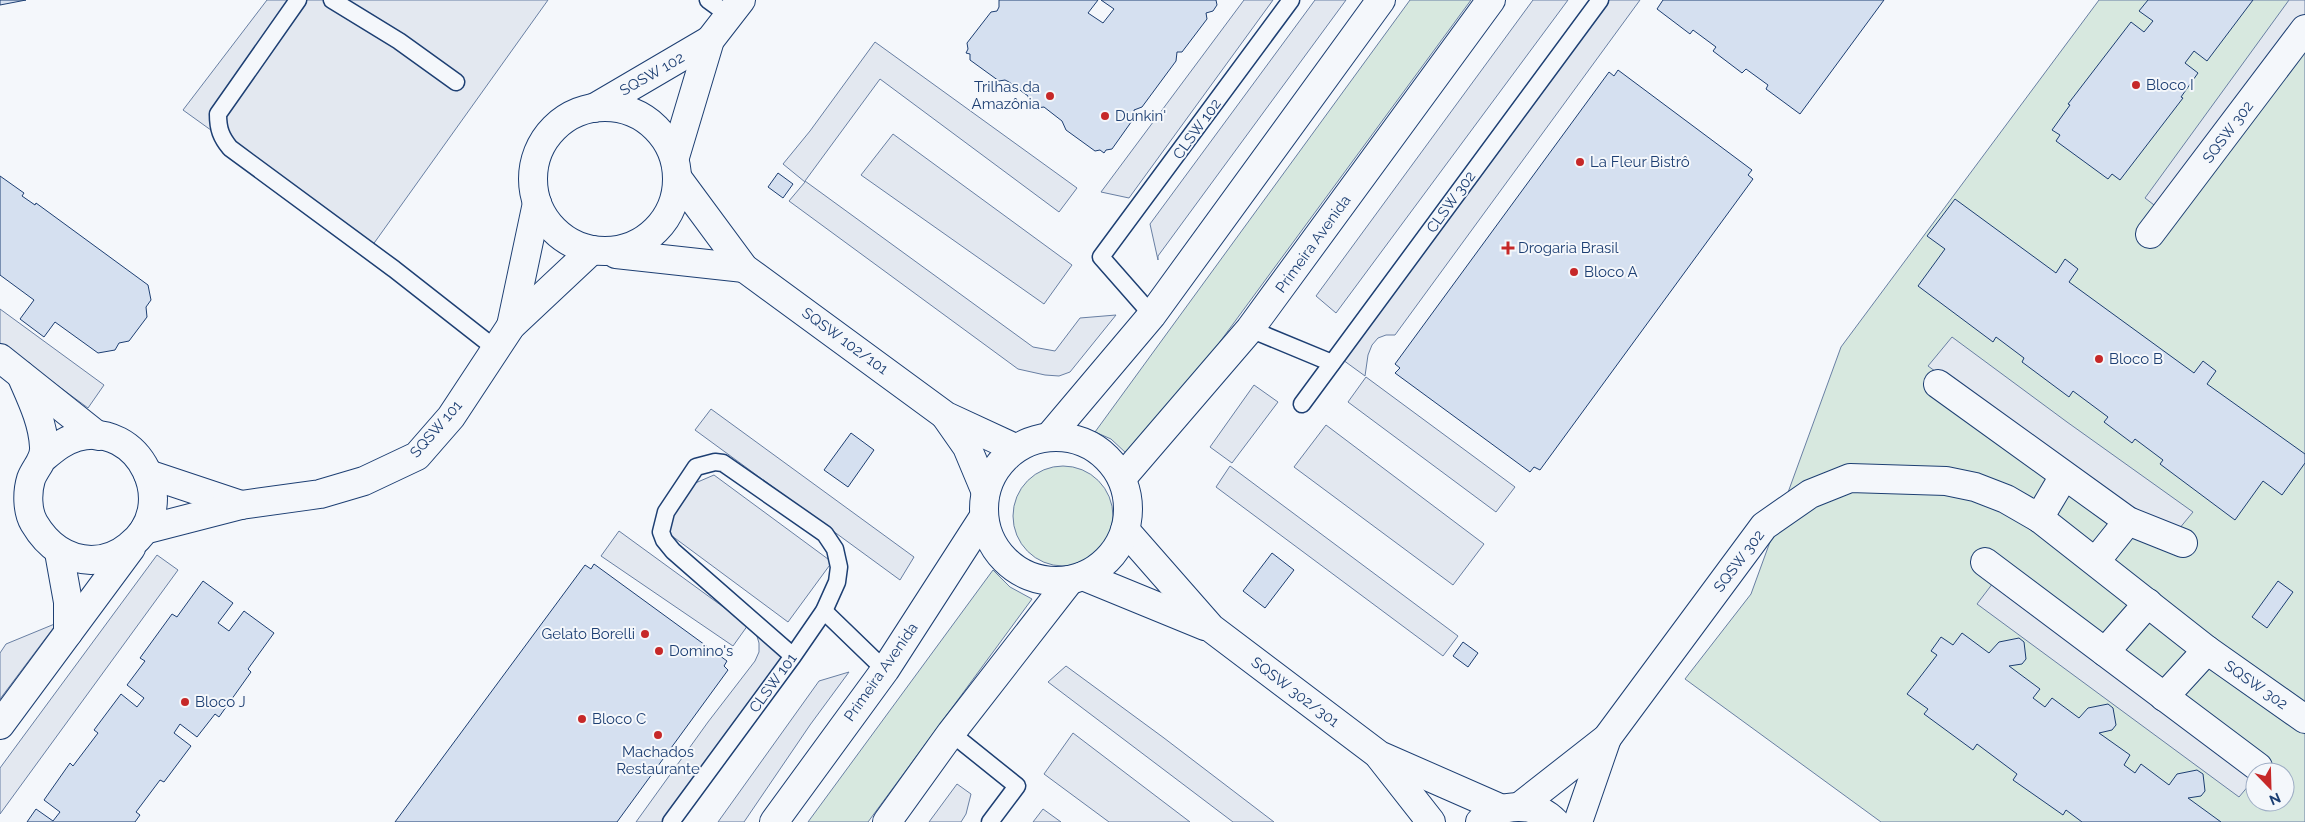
<svg xmlns="http://www.w3.org/2000/svg" width="2305" height="822" font-family="Raleway,sans-serif">
  <style>
    .green { fill: #d7e8df; stroke: #687fa3; fill-rule: evenodd }
    .parking { fill: #e3e8f0; stroke: #687fa3 }
    .building { fill: #d5e0f0; stroke: #1d3f73 }
    .lines { fill: none; stroke-linecap: round; stroke-linejoin: round }
    .lane-casing { stroke: #1d3f73; stroke-width: 19 }
    .street-casing { stroke: #1d3f73; stroke-width: 30 }
    .secondary-casing { stroke: #1d3f73; stroke-width: 30 }
    .lane { stroke: #f4f7fb; stroke-width: 16 }
    .street { stroke: #f4f7fb; stroke-width: 28 }
    .secondary { stroke: #f4f7fb; stroke-width: 28 }
    .poi-dot { fill: #c62828; stroke: #f4f7fb; stroke-width: 2 }
    .labels { text-anchor: middle; dominant-baseline: central; stroke-width: 4; stroke-linejoin: round; paint-order: stroke }
    .street-label { font-size: 15px; fill: #1d3f73; stroke: #f4f7fb }
    .poi-label { font-size: 15px; fill: #1d3f73; stroke: #f4f7fb; text-anchor: start }
  </style>
  <rect width="100%" height="100%" fill="#f4f7fb"/>
  <!-- green -->
  <g class="green">
    <polygon points="1410,0 1471,0 1200,369 1127,454 1111,439 1095,432"/>
    <path d="M 2099,0 L 2305,0 L 2305,822 L 1881,822 L 1685,679 L 1751,594 L 1841,347 ZM 2255,772 L 2285,772 L 2285,802 L 2255,802 Z"/>
    <circle cx="1063" cy="516" r="50"/>
    <polygon points="993,570 1010,587 1032,599 868,822 808,822"/>
  </g>
  <!-- parking -->
  <g class="parking">
    <polygon points="267,0 548,0 372,246 183,110"/>
    <polygon points="1244,0 1273,0 1129,198 1101,192"/>
    <polygon points="1315,0 1346,0 1158,256 1158,260 1150,224"/>
    <polygon points="1533,0 1568,0 1336,313 1316,296"/>
    <polygon points="1607,0 1640,0 1395,335 1386,335 1378,338 1372,345 1368,355 1365,376 1343,360"/>
    <polygon points="2289,0 2305,0 2305,25 2167,215 2145,198"/>
    <polygon points="875,42 1077,188 1059,212 880,79 805,181 1033,347 1055,351 1080,318 1116,315 1070,372 1059,376 1045,375 1018,369 789,201 805,182 783,164 810,131"/>
    <polygon points="893,134 1072,265 1044,304 861,175"/>
    <polygon points="0,309 104,385 88,408 0,343"/>
    <polygon points="1952,337 2067,422 2193,512 2169,541 1928,366"/>
    <polygon points="1366,377 1515,487 1496,512 1348,402"/>
    <polygon points="1254,385 1278,402 1232,463 1210,447"/>
    <polygon points="711,409 914,557 900,580 695,430"/>
    <polygon points="1326,425 1484,544 1453,585 1294,467"/>
    <polygon points="1230,466 1458,636 1443,656 1216,487"/>
    <polygon points="714,475 832,562 788,622 668,533 672,493"/>
    <polygon points="619,531 748,625 784,656 667,822 636,822 708,722 755,661 759,652 759,643 756,633 748,625 733,646 601,556"/>
    <polygon points="157,555 178,570 0,814 0,768"/>
    <polygon points="1993,583 2255,778 2239,797 1977,604"/>
    <polygon points="57,623 0,699 0,653 6,644"/>
    <polygon points="1066,666 1164,738 1274,822 1233,822 1048,682"/>
    <polygon points="849,672 810,725 744,822 718,822 819,681"/>
    <polygon points="1073,733 1190,822 1109,822 1044,774"/>
    <polygon points="957,784 971,794 966,814 961,822 929,822"/>
    <polygon points="1043,809 1061,822 1033,822"/>
  </g>
  <!-- building -->
  <g class="building">
    <polygon points="0,0 26,0 0,5"/>
    <polygon points="999,0 1098,0 1088,13 1103,23 1114,9 1101,0 1216,0 1217,5 1213,11 1206,13 1207,19 1182,52 1177,52 1176,61 1142,107 1134,110 1134,118 1112,149 1106,150 1104,153 1100,150 1095,151 1066,130 1062,121 1044,107 1036,108 1030,104 1028,96 1009,82 1005,80 999,81 970,60 970,54 966,53 968,49 967,43 991,12 997,11 999,7"/>
    <polygon points="1663,0 1884,0 1800,114 1766,89 1768,85 1746,69 1742,73 1713,51 1716,47 1693,30 1690,34 1657,9"/>
    <polygon points="2148,0 2253,0 2207,61 2194,51 2185,63 2198,73 2181,97 2183,98 2120,180 2112,174 2108,179 2056,141 2060,135 2052,130 2070,105 2068,104 2131,22 2144,32 2153,21 2139,11"/>
    <polygon points="1618,70 1752,170 1748,175 1753,179 1540,470 1534,467 1530,472 1395,373 1400,368 1395,364 1609,72 1614,76"/>
    <polygon points="778,173 793,184 783,198 768,187"/>
    <polygon points="0,176 24,193 22,196 35,205 36,203 148,285 151,300 146,307 147,317 129,341 119,343 115,350 98,353 55,322 44,337 20,319 34,300 0,275"/>
    <polygon points="1955,199 2056,273 2065,259 2078,269 2069,282 2194,373 2203,361 2216,371 2207,384 2305,454 2305,463 2282,495 2263,481 2235,520 2160,464 2163,460 2135,439 2132,443 2104,422 2108,417 2073,391 2069,397 2022,362 2024,358 1996,337 1993,342 1918,286 1945,249 1927,236"/>
    <polygon points="851,433 874,450 848,487 824,470"/>
    <polygon points="1272,553 1294,570 1265,608 1243,591"/>
    <polygon points="594,564 727,661 724,666 728,670 617,822 395,822 585,565 591,569"/>
    <polygon points="203,581 233,603 218,623 229,631 244,611 274,633 248,669 251,672 219,717 215,714 197,737 180,724 174,733 191,746 164,782 160,780 136,812 140,815 135,822 27,822 36,809 53,821 60,812 44,800 70,763 73,766 98,733 94,730 121,694 137,707 144,698 127,685 145,661 140,658 172,614 177,617"/>
    <polygon points="2278,581 2293,592 2267,628 2252,617"/>
    <polygon points="1962,633 1989,653 1999,642 2019,638 2024,642 2026,659 2022,664 2009,666 2040,689 2033,698 2045,707 2052,698 2079,718 2088,708 2108,704 2113,708 2116,725 2112,730 2099,733 2130,755 2124,765 2135,773 2141,764 2169,785 2177,774 2197,770 2203,774 2205,791 2201,796 2188,798 2221,822 2082,822 2066,810 2063,815 2013,780 2017,774 1977,744 1973,750 1924,714 1928,709 1907,694 1937,655 1931,651 1941,637 1953,645"/>
    <polygon points="1463,642 1478,653 1468,667 1453,656"/>
  </g>
  <g class="lines">
    <defs>
      <g id="lane">
        <path d="M 298,0 L 218,114 C 218,129 221,137 230,148 L 394,269 L 496,349"/>
        <polyline points="332,0 399,41 456,82"/>
        <polyline points="708,0 730,16"/>
        <polyline points="1152,315 1101,257 1291,0"/>
        <polyline points="1250,329 1332,363"/>
        <polyline points="1302,404 1600,0"/>
        <polyline points="824,611 885,670"/>
        <polyline points="951,733 1017,786 990,822"/>
        <polyline points="671,822 793,656 824,611 837,582 839,567 835,549 825,534 723,463 715,462 696,467 666,512 661,532 664,540 673,551 793,656"/>
      </g>
      <g id="street">
        <circle cx="605" cy="179" r="72"/>
        <polyline points="594,108 710,40"/>
        <polyline points="675,157 710,40 741,0"/>
        <polyline points="679,180 744,268 946,416 1015,448"/>
        <polyline points="2150,234 2305,29"/>
        <polyline points="616,254 744,268"/>
        <polyline points="511,326 537,203"/>
        <polyline points="0,358 98,436"/>
        <path d="M 21,375 C 31,398 43,422 44,447 C 45,460 35,468 31,479 C 27,492 27,511 34,523 C 47,545 65,559 91,560 C 105,560 118,555 129,546 C 182,506 139,420 77,437 C 63,441 53,450 42,459"/>
        <polyline points="1938,384 2128,521 2183,543"/>
        <polyline points="946,417 967,447 985,490"/>
        <polyline points="148,474 241,505"/>
        <polyline points="2039,518 2064,476"/>
        <polyline points="144,530 241,505 320,494 364,481 417,456 451,417 511,326 592,250"/>
        <polyline points="1125,530 1211,628 1379,755 1502,809"/>
        <polyline points="59,552 68,602 68,633"/>
        <polyline points="2096,561 2128,521"/>
        <polyline points="1985,562 2258,767"/>
        <polyline points="1083,576 1205,626"/>
        <polyline points="2105,652 2148,603"/>
        <polyline points="2164,697 2207,650"/>
        <polyline points="0,725 131,548"/>
        <polyline points="1380,757 1431,822"/>
        <polyline points="1519,807 1607,738 1764,526 1810,494 1850,478 1946,481 1975,487 2006,499 2039,518 2207,650 2305,719"/>
        <path d="M 1480,822 C 1501,803 1535,801 1555,822"/>
        <polyline points="1578,822 1607,738"/>
      </g>
      <g id="secondary">
        <circle cx="1056" cy="509" r="72"/>
        <polyline points="1049,437 1152,315 1381,0"/>
        <polyline points="1122,478 1250,329 1491,0"/>
        <polyline points="774,822 885,670 983,518"/>
        <polyline points="887,822 951,733 1070,580"/>
      </g>
    </defs>
    <!-- lane casing -->
    <use href="#lane" class="lane-casing"/>
    <!-- street casing -->
    <use href="#street" class="street-casing"/>
    <!-- secondary casing -->
    <use href="#secondary" class="secondary-casing"/>
    <!-- lane -->
    <use href="#lane" class="lane"/>
    <!-- street -->
    <use href="#street" class="street"/>
    <!-- secondary -->
    <use href="#secondary" class="secondary"/>
  </g>
  <!-- markers -->
  <g class="poi-dot">
    <circle cx="2136" cy="85" r="5"/>
    <circle cx="1050" cy="96" r="5"/>
    <circle cx="1105" cy="116" r="5"/>
    <circle cx="1580" cy="162" r="5"/>
    <path d="M1505.5 240.5h5v5h5v5h-5v5h-5v-5h-5v-5h5z"/>
    <circle cx="1574" cy="272" r="5"/>
    <circle cx="2099" cy="359" r="5"/>
    <circle cx="645" cy="634" r="5"/>
    <circle cx="659" cy="651" r="5"/>
    <circle cx="185" cy="702" r="5"/>
    <circle cx="582" cy="719" r="5"/>
    <circle cx="658" cy="735" r="5"/>
  </g>
  <g class="labels">
    <!-- street labels -->
    <g class="street-label">
      <text transform="translate(652 74) rotate(-30)">SQSW 102</text>
      <text transform="translate(1197 129) rotate(-54)">CLSW 102</text>
      <text transform="translate(2228 132) rotate(-53)">SQSW 302</text>
      <text transform="translate(1451 202) rotate(-54)">CLSW 302</text>
      <text transform="translate(1313 244) rotate(-54)">Primeira Avenida</text>
      <text transform="translate(845 341) rotate(36)">SQSW 102/101</text>
      <text transform="translate(436 429) rotate(-49)">SQSW 101</text>
      <text transform="translate(1739 561) rotate(-53)">SQSW 302</text>
      <text transform="translate(881 672) rotate(-55)">Primeira Avenida</text>
      <text transform="translate(773 683) rotate(-54)">CLSW 101</text>
      <text transform="translate(2256 685) rotate(35)">SQSW 302</text>
      <text transform="translate(1295 692) rotate(37)">SQSW 302/301</text>
    </g>
    <!-- poi labels -->
    <g class="poi-label">
      <text x="2146" y="85">Bloco I</text>
      <text x="1040" y="87" text-anchor="end">Trilhas da<tspan x="1040" dy="17">Amazônia</tspan></text>
      <text x="1115" y="116">Dunkin'</text>
      <text x="1590" y="162">La Fleur Bistrô</text>
      <text x="1518" y="248">Drogaria Brasil</text>
      <text x="1584" y="272">Bloco A</text>
      <text x="2109" y="359">Bloco B</text>
      <text x="635" y="634" text-anchor="end">Gelato Borelli</text>
      <text x="669" y="651">Domino's</text>
      <text x="195" y="702">Bloco J</text>
      <text x="592" y="719">Bloco C</text>
      <text x="658" y="752" text-anchor="middle">Machados<tspan x="658" dy="17">Restaurante</tspan></text>
    </g>
  </g>
  <!-- north arrow -->
  <g transform="translate(2270 787) rotate(157)"><circle r="24" fill="#f4f7fb" stroke="#9eadc5"/>
  <path d="M0-4L9 19L0 12L-9 19Z" fill="#c62828"/>
  <text y="-8" font-size="14" font-weight="bold" text-anchor="middle" fill="#1d3f73">N</text>
  </g>
</svg>
